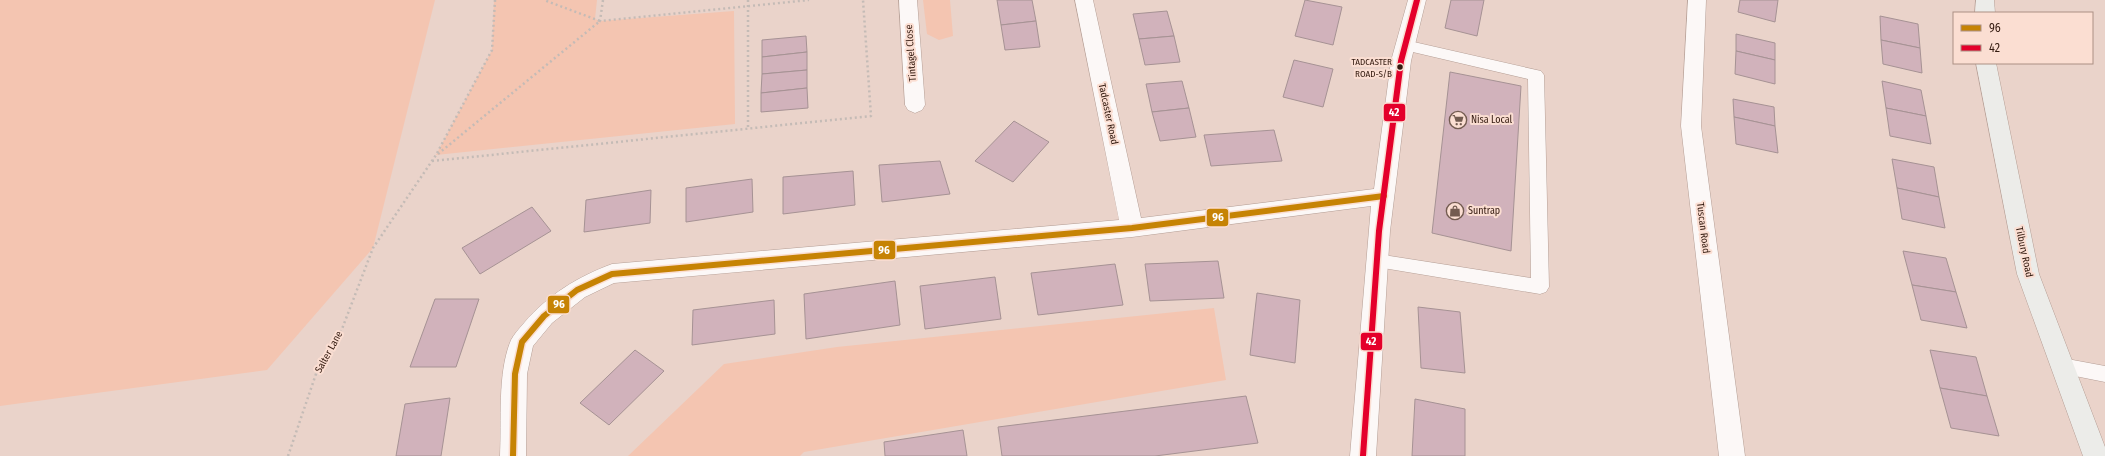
<svg xmlns="http://www.w3.org/2000/svg" width="2105" height="456" font-family="'Fira Sans Condensed',sans-serif">
  <style>
    .green { fill: #f4c5b1 }
    .building { fill: #d1b2bb; stroke: #a69294 }
    .lines { fill: none; stroke-linecap: round; stroke-linejoin: round }
    .lane-casing { stroke: #b59f96; stroke-width: 1 }
    .street-casing { stroke: #b59f96; stroke-width: 1 }
    .secondary-casing { stroke: #b59f96; stroke-width: 1 }
    .path { stroke: #c4bbb6; stroke-width: 2.5; stroke-dasharray: 2 3; stroke-linecap: butt }
    .lane { fill: #fcf8f7; fill-rule: evenodd }
    .street { fill: #fcf8f7; fill-rule: evenodd }
    .secondary { fill: #ecece9; fill-rule: evenodd }
    .bus-1-casing { stroke: #fbded2; stroke-width: 9 }
    .bus-2-casing { stroke: #fbded2; stroke-width: 9 }
    .bus-1 { stroke: #c68304; stroke-width: 6 }
    .bus-2 { stroke: #e4002b; stroke-width: 6 }
    .bus-dot { fill: #331a0f; stroke: #fbded2; stroke-width: 1.5 }
    .labels { text-anchor: middle; dominant-baseline: central; stroke-width: 4; stroke-linejoin: round; paint-order: stroke }
    .bus-label { font-size: 9px; fill: #331a0f; stroke: #fbded2; text-anchor: end }
    .street-label { font-size: 10px; fill: #331a0f; stroke: #fbded2 }
    .poi-label { font-size: 10px; fill: #331a0f; stroke: #fbded2; text-anchor: start }
    .line-badge { stroke: #fbded2; stroke-width: 1.5 }
    .badge-label { font-size: 11px; text-anchor: middle; font-weight: bold; fill: #fff }
  </style>
  <rect width="100%" height="100%" fill="#ead3ca"/>
  <!-- green -->
  <g class="green">
    <polygon points="0,0 435,0 373,248 267,370 0,406"/>
    <polygon points="494,0 597,0 595,19 600,21 734,11 735,124 436,155 492,50"/>
    <polygon points="923,0 950,0 953,36 939,40 927,34"/>
    <polygon points="1214,308 1226,380 804,452 800,456 628,456 724,364 837,347"/>
  </g>
  <!-- building -->
  <g class="building">
    <polygon points="997,0 1032,0 1036,21 1001,25"/>
    <polygon points="1305,0 1342,7 1333,45 1295,36"/>
    <polygon points="1451,0 1484,0 1477,36 1445,28"/>
    <polygon points="1740,0 1778,0 1775,22 1738,12"/>
    <polygon points="1167,11 1174,36 1139,39 1133,14"/>
    <polygon points="1880,16 1918,24 1920,48 1881,40"/>
    <polygon points="1036,21 1040,47 1005,50 1001,25"/>
    <polygon points="1736,34 1775,43 1775,60 1736,51"/>
    <polygon points="806,36 807,52 762,57 762,40"/>
    <polygon points="1174,36 1180,62 1145,65 1139,39"/>
    <polygon points="1881,40 1920,48 1922,73 1883,64"/>
    <polygon points="1736,51 1775,60 1775,84 1735,74"/>
    <polygon points="807,52 807,70 762,74 762,57"/>
    <polygon points="1294,60 1333,69 1323,107 1283,97"/>
    <polygon points="807,70 807,88 761,93 762,74"/>
    <polygon points="1450,72 1521,86 1511,251 1432,233"/>
    <polygon points="1182,81 1189,108 1152,112 1146,84"/>
    <polygon points="1882,81 1921,90 1926,116 1886,108"/>
    <polygon points="807,88 808,108 761,112 761,93"/>
    <polygon points="1733,99 1774,107 1775,126 1734,117"/>
    <polygon points="1189,108 1196,137 1160,141 1152,112"/>
    <polygon points="1886,108 1926,116 1931,144 1890,136"/>
    <polygon points="1734,117 1775,126 1778,153 1736,144"/>
    <polygon points="1014,121 1049,142 1013,182 975,161"/>
    <polygon points="1274,130 1282,161 1211,166 1204,135"/>
    <polygon points="1892,159 1934,167 1939,197 1897,188"/>
    <polygon points="940,161 950,194 882,202 879,165"/>
    <polygon points="853,171 855,205 783,214 783,177"/>
    <polygon points="752,179 753,212 686,222 686,188"/>
    <polygon points="1897,188 1939,197 1945,228 1902,219"/>
    <polygon points="651,190 650,223 584,232 586,200"/>
    <polygon points="532,207 551,231 480,274 462,248"/>
    <polygon points="1903,251 1946,258 1956,292 1912,285"/>
    <polygon points="1218,261 1224,298 1150,301 1145,264"/>
    <polygon points="1115,264 1123,305 1038,315 1031,273"/>
    <polygon points="995,277 1001,319 925,329 920,286"/>
    <polygon points="895,281 900,325 806,339 804,294"/>
    <polygon points="1912,285 1956,292 1967,328 1921,320"/>
    <polygon points="1257,293 1300,300 1295,363 1250,355"/>
    <polygon points="435,299 479,299 456,367 410,367"/>
    <polygon points="774,300 775,334 692,345 693,310"/>
    <polygon points="1418,307 1460,312 1465,373 1421,368"/>
    <polygon points="635,350 664,371 609,425 580,403"/>
    <polygon points="1930,350 1976,357 1987,396 1940,388"/>
    <polygon points="1940,388 1987,396 1999,436 1951,428"/>
    <polygon points="1246,396 1258,443 1155,456 1002,456 998,427"/>
    <polygon points="450,398 441,456 396,456 405,404"/>
    <polygon points="1415,399 1465,409 1465,456 1412,456"/>
    <polygon points="963,430 967,456 885,456 884,442"/>
  </g>
  <g class="lines">
    <defs>
      <g id="lane">
        <polygon points="1405,40 1541,71 1544,75 1549,287 1546,292 1540,294 1371,266 1368,261 1371,256 1377,254 1531,278 1528,79 1400,49 1397,45 1400,41"/>
        <polygon points="2062,358 2105,366 2105,382 2055,372 2053,366 2055,360"/>
      </g>
      <g id="street">
        <polygon points="899,0 917,0 925,105 922,110 915,113 908,110 905,105"/>
        <path d="M 1075,0 L 1093,0 L 1141,218 L 1374,189 L 1391,61 L 1408,0 L 1426,0 L 1411,61 L 1390,231 L 1376,456 L 1350,456 L 1371,206 L 1132,237 L 614,283 L 585,297 L 552,323 L 533,346 L 527,374 L 526,456 L 500,456 C 502,421 497,373 511,340 C 514,334 519,329 524,323 C 548,295 577,277 612,264 L 1119,220 Z"/>
        <polygon points="1688,0 1706,0 1701,126 1745,456 1719,456 1681,126"/>
      </g>
      <g id="secondary">
        <polygon points="1976,0 1994,0 1995,13 1975,13"/>
        <polygon points="1976,63 1996,63 2039,274 2105,447 2105,456 2083,456 2017,274"/>
      </g>
    </defs>
    <!-- lane casing -->
    <use href="#lane" class="lane-casing"/>
    <!-- street casing -->
    <use href="#street" class="street-casing"/>
    <!-- secondary casing -->
    <use href="#secondary" class="secondary-casing"/>
    <!-- path -->
    <g class="path">
      <polyline points="603,0 600,21 809,0"/>
      <polyline points="748,0 748,128"/>
      <polyline points="438,154 600,21 544,0"/>
      <polyline points="432,161 871,116 863,0"/>
      <polyline points="288,456 317,371 342,329 373,248 436,155 492,50 495,0"/>
    </g>
    <!-- lane -->
    <use href="#lane" class="lane"/>
    <!-- street -->
    <use href="#street" class="street"/>
    <!-- secondary -->
    <use href="#secondary" class="secondary"/>
    <defs>
      <polyline id="bus-1" points="513,456 515,374 522,342 544,316 577,290 612,274 1132,228 1384,196"/>
      <polyline id="bus-2" points="1363,456 1379,231 1401,61 1417,0"/>
    </defs>
    <!-- bus-1 casing -->
    <use href="#bus-1" class="bus-1-casing"/>
    <!-- bus-2 casing -->
    <use href="#bus-2" class="bus-2-casing"/>
    <!-- bus-1 -->
    <use href="#bus-1" class="bus-1"/>
    <!-- bus-2 -->
    <use href="#bus-2" class="bus-2"/>
  </g>
  <!-- icons -->
  <defs>
    <symbol id="supermarket-ring" viewBox="-11 -11 22 22"><circle r="9.5" fill="#fbded2" stroke="#735b50" stroke-width="1.5"/><path d="M-6-5.5h2.5l.6 2H6L4.5 2H-2.5L-4.4-4H-6ZM-1.5 3.2a1.3 1.3 0 1 0 .1 0ZM3 3.2a1.3 1.3 0 1 0 .1 0Z" fill="#735b50"/></symbol>
    <symbol id="shop-ring" viewBox="-11 -11 22 22"><circle r="9.5" fill="#fbded2" stroke="#735b50" stroke-width="1.5"/><path d="M-5-2.5h2.3a2.7 3.5 0 0 1 5.4 0H5L5.5 6h-11ZM-1.5-2.5h3a1.5 2.3 0 0 0-3 0Z" fill="#735b50"/></symbol>
  </defs>
  <g fill-rule="evenodd">
    <use href="#supermarket-ring" x="1448" y="110" width="20" height="20"/>
    <use href="#shop-ring" x="1445" y="201" width="20" height="20"/>
  </g>
  <!-- markers -->
  <circle class="bus-dot" cx="1400" cy="67" r="3.5"/>
  <g class="labels">
    <!-- bus labels -->
    <g class="bus-label">
      <text x="1392" y="62">TADCASTER<tspan x="1392" dy="12">ROAD-S/B</tspan></text>
    </g>
    <!-- street labels -->
    <g class="street-label">
      <text transform="translate(911 53) rotate(-94)">Tintagel Close</text>
      <text transform="translate(1108 114) rotate(78)">Tadcaster Road</text>
      <text transform="translate(1703 228) rotate(83)">Tuscan Road</text>
      <text transform="translate(2024 252) rotate(78)">Tilbury Road</text>
      <text transform="translate(329 352) rotate(-61)">Salter Lane</text>
    </g>
    <!-- poi labels -->
    <g class="poi-label">
      <text x="1471" y="120">Nisa Local</text>
      <text x="1468" y="211">Suntrap</text>
    </g>
  </g>
  <g class="line-badge">
    <rect x="1383" y="103" width="23" height="19" rx="4" fill="#e4002b"/>
    <rect x="1206" y="208" width="23" height="19" rx="4" fill="#c68304"/>
    <rect x="873" y="240" width="23" height="20" rx="4" fill="#c68304"/>
    <rect x="547" y="295" width="23" height="19" rx="4" fill="#c68304"/>
    <rect x="1360" y="332" width="23" height="19" rx="4" fill="#e4002b"/>
  </g>
  <g class="badge-label">
    <text x="1394" y="116">42</text>
    <text x="1218" y="221">96</text>
    <text x="884" y="254">96</text>
    <text x="559" y="308">96</text>
    <text x="1371" y="345">42</text>
  </g>
  <!-- legend -->
  <rect x="1953" y="12" width="140" height="52" fill="#fbded2" stroke="#ab9084"/>
  <rect x="1961" y="25" width="20" height="6" fill="#c68304" stroke="#ab9084"/>
  <text x="1989" y="32" font-size="12" fill="#331a0f">96</text>
  <rect x="1961" y="45" width="20" height="6" fill="#e4002b" stroke="#ab9084"/>
  <text x="1989" y="52" font-size="12" fill="#331a0f">42</text>
</svg>
